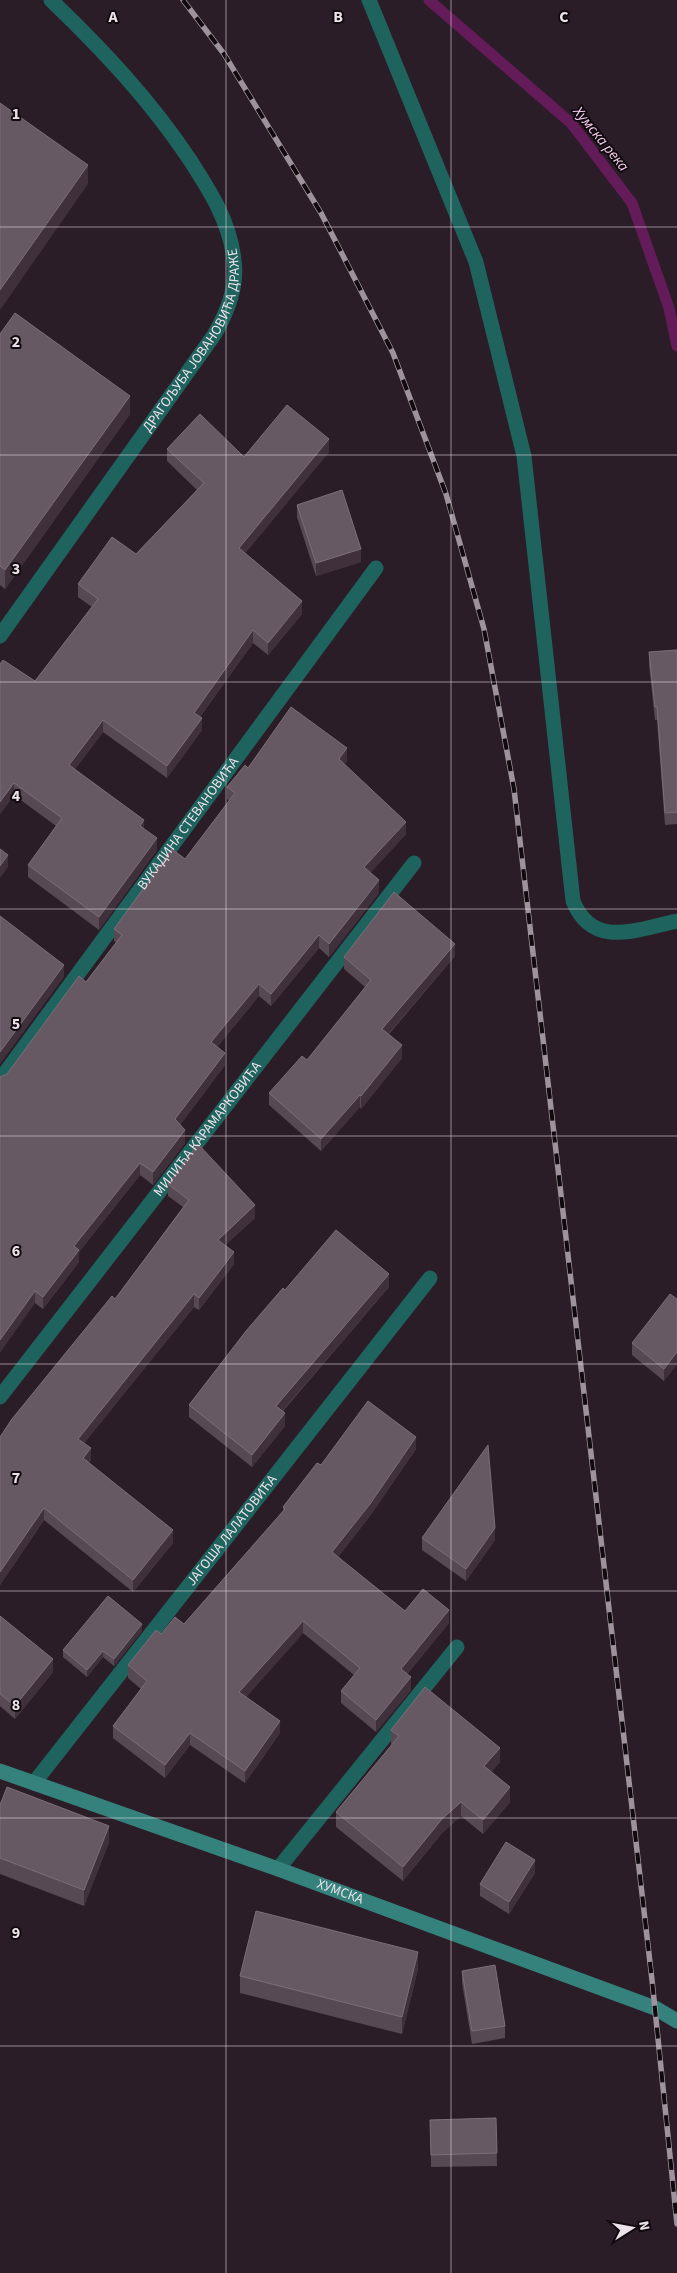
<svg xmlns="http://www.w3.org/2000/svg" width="677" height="2273" font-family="'Source Sans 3',sans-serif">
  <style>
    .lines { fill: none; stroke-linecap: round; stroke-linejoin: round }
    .stream { stroke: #641b59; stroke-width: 11 }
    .lane { stroke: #1e635d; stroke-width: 15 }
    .street { stroke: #1e635d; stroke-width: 15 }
    .secondary { stroke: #34827b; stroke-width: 15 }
    .rail-casing { stroke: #9e939c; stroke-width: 5.5 }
    .rail { stroke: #100a0f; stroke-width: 4; stroke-dasharray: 11; stroke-linecap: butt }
    .wall { fill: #574954 }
    .shaded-wall { fill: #3f303c }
    .building { fill: #675964; stroke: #7c6e79 }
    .grid { fill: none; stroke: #ece2ea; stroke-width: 1; stroke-opacity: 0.55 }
    .labels { text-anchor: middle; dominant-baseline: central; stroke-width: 4; stroke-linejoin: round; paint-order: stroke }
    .street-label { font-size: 14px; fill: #ece2ea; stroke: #100a0f }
    .water-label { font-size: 15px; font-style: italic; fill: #f6ccec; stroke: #100a0f }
    .grid-label { font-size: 16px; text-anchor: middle; font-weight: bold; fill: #ece2ea; stroke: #100a0f; stroke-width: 4; stroke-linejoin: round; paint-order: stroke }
  </style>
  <rect width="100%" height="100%" fill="#2b1d28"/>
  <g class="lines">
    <!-- stream -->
    <polyline class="stream" points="429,0 571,123 632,203 669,308 677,346"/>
    <!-- lane -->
    <polyline class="lane" points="278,1869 457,1647"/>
    <!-- street -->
    <g class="street">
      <path d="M 369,0 L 476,262 L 524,456 L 573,901 C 593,950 637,929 677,921"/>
      <path id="s1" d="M 0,636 L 214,335 C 227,313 238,287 234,260 C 230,222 210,191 190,160 C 150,100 103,50 51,0"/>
      <path id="s2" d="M 0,1080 L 376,568"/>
      <path id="s3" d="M 0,1397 L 414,863"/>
      <path id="s4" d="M 34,1783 L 430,1278"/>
    </g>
    <!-- secondary -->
    <path class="secondary" id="s5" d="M 0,1771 L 278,1869 L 655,2008 L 677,2021"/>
    <defs>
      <polyline id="rail" points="183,0 224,54 321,213 393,353 446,494 484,629 514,789 652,1980 677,2224"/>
    </defs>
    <!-- rail casing -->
    <use href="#rail" class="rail-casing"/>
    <!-- rail -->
    <use href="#rail" class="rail"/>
  </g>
  <!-- wall -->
  <g class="wall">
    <polygon points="0,334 130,414 5,589 0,585"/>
    <polygon points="167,449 244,457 329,452 245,553 302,614 268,655 253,643 200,717 202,730 167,778 103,732 75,769 144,829 157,850 99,930 28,877 28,865 56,826 14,795 0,814 0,664 35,681 92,607 78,597 78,584 136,554 197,490 167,461"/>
    <polygon points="297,505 361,562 316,576 297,517"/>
    <polygon points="677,650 677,824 665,825 657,720 655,720 649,665 649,652"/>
    <polygon points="347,761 344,764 406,834 370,873 379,893 329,957 319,948 271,1006 259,996 217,1047 225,1065 180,1125 185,1143 153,1185 140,1175 79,1252 79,1262 43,1309 35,1303 7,1074 86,982 116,942 114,941 114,929 185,859 229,801 227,799 227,787 248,768"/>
    <polygon points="455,956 389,1034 402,1058 361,1109 360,1107 321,1151 269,1105 269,1093 307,1060 365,987 344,969 344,957"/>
    <polygon points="168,1184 255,1218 225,1245 234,1264 199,1310 194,1307 84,1443 91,1460 89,1463 173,1543 133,1592 44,1520 0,1585 0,1437 115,1299 183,1207 168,1196"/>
    <polygon points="389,1287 283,1411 285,1426 252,1467 189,1417 189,1405 285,1290"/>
    <polygon points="677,1299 664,1381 632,1355 632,1343"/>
    <polygon points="416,1449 370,1516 338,1557 405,1611 449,1623 407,1674 411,1690 376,1732 341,1703 341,1691 354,1675 303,1633 246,1697 280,1733 245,1783 190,1745 165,1778 113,1738 113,1726 141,1689 128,1678 128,1665 161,1634 184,1624 283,1511 283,1507 321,1465"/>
    <polygon points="422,1538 495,1540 466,1581 422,1550"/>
    <polygon points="0,1616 53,1672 15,1719 0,1706"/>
    <polygon points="142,1631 114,1666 103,1657 87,1677 63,1657 63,1650"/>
    <polygon points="391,1730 500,1762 491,1772 510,1802 483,1834 461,1816 442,1833 403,1881 336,1827 336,1812 392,1745 391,1744"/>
    <polygon points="0,1805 109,1842 84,1906 0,1874"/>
    <polygon points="535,1873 509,1914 480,1896 480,1884"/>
    <polygon points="418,1969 402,2034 240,1993 240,1976"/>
    <polygon points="462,1971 505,2026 505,2038 472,2044 462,1983"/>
    <polygon points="496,2118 497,2166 431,2167 430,2120"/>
  </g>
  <!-- shaded-wall -->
  <g class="shaded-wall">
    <polygon points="88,165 88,184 0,310 0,290"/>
    <polygon points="130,396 130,414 5,589 5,570"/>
    <polygon points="329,439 329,452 239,561 239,548"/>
    <polygon points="361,549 361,562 316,576 316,563"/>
    <polygon points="302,601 302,614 268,655 268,643"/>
    <polygon points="253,630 253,643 194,725 194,713"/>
    <polygon points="202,718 202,730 167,778 167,766"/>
    <polygon points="103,720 103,732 69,777 69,765"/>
    <polygon points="347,748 347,761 339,772 339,759"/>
    <polygon points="14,783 14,795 0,814 0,802"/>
    <polygon points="144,820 144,832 140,826"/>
    <polygon points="406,822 406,834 364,880 364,867"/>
    <polygon points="157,838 157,850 99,930 99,917"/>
    <polygon points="8,855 8,867 0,878 0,866"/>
    <polygon points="379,880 379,893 329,957 329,944"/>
    <polygon points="319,935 319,948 271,1006 271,994"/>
    <polygon points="455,944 455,956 382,1041 382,1029"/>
    <polygon points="64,965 64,977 0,1064 0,1052"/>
    <polygon points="259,984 259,996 211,1054 211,1042"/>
    <polygon points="402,1045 402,1058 361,1109 361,1096"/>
    <polygon points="225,1053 225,1065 175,1132 175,1119"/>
    <polygon points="360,1095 360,1107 321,1151 321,1139"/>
    <polygon points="185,1130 185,1143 153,1185 153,1172"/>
    <polygon points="140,1163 140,1175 79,1252 79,1262 43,1309 43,1297 74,1246"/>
    <polygon points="255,1205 255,1218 218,1252 218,1240"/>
    <polygon points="234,1252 234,1264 199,1310 199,1298"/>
    <polygon points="389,1274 389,1287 276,1418 276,1406"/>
    <polygon points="35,1291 35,1303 0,1353 0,1340"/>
    <polygon points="194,1294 194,1307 78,1451 78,1439"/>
    <polygon points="677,1352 677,1365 664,1381 664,1369"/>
    <polygon points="285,1413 285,1426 252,1467 252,1455"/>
    <polygon points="416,1437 416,1449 370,1516 332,1565 332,1552"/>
    <polygon points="91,1448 91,1460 83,1471 83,1458"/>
    <polygon points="44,1508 44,1520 0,1585 0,1572"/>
    <polygon points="495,1528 495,1540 466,1581 466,1569"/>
    <polygon points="173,1530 173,1543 133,1592 133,1580"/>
    <polygon points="449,1610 449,1623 401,1682 401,1669"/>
    <polygon points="303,1621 303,1633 239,1705 239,1692"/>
    <polygon points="142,1624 142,1631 114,1666 114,1659"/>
    <polygon points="103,1651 103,1657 87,1677 87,1670"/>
    <polygon points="53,1659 53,1672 15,1719 15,1706"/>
    <polygon points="411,1677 411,1690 376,1732 376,1720"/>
    <polygon points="280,1721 280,1733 245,1783 245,1771"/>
    <polygon points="190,1733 190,1745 165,1778 165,1765"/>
    <polygon points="500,1748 500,1762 484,1781 484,1766"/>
    <polygon points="510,1787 510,1802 483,1834 483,1820"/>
    <polygon points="461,1802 461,1816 442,1833 403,1881 403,1867 442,1819"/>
    <polygon points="109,1826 109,1842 84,1906 84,1890"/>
    <polygon points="535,1860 535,1873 509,1914 509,1902"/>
    <polygon points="418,1952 418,1969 402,2034 402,2017"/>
  </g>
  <!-- building -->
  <g class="building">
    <polygon points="0,103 88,165 0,290"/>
    <polygon points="15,313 130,396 5,570 0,566 0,334"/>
    <polygon points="287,405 329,439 239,548 302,601 268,643 253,630 194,713 202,718 167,766 103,720 69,765 144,820 140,826 157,838 99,917 28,865 62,818 14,783 0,802 0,664 3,660 35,681 98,599 78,584 112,537 136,554 204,483 167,449 200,414 244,457"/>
    <polygon points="342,490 361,549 316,563 297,505"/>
    <polygon points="677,650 677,812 665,813 657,707 655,707 649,652"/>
    <polygon points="291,707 347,748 339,759 406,822 364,867 379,880 329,944 319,935 271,994 259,984 211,1042 225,1053 175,1119 185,1130 153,1172 140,1163 74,1246 79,1250 43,1297 35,1291 0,1340 0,1077 7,1074 79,976 86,982 122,935 114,929 172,849 185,859 235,793 227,787 245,765 248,768"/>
    <polygon points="0,849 8,855 0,866"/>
    <polygon points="394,892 455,944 382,1029 402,1045 361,1096 360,1095 321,1139 269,1093 302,1056 307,1060 371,980 344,957"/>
    <polygon points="0,916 64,965 0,1052"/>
    <polygon points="198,1144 255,1205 218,1240 234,1252 199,1298 194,1294 78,1439 91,1448 83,1458 173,1530 133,1580 44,1508 0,1572 0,1437 12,1419 112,1296 115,1299 189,1200 168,1184"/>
    <polygon points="336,1230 389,1274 276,1406 285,1413 252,1455 189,1405 246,1331 283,1288 285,1290"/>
    <polygon points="670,1294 677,1299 677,1352 664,1369 632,1343"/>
    <polygon points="368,1401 416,1437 370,1504 332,1552 405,1611 423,1589 449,1610 401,1669 411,1677 376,1720 341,1691 360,1668 303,1621 239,1692 280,1721 245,1771 190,1733 165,1765 113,1726 147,1681 128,1665 156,1630 161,1634 175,1617 184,1624 285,1509 283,1507 317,1463 321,1465"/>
    <polygon points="488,1445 495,1528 466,1569 422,1538"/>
    <polygon points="108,1596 142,1624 114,1659 103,1651 87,1670 63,1650"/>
    <polygon points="0,1616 53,1659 15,1706 0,1694"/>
    <polygon points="425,1687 500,1748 484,1766 510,1787 483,1820 461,1802 442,1819 403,1867 336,1812 399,1736 391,1730"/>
    <polygon points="7,1787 109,1826 84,1890 0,1858 0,1805"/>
    <polygon points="506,1842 535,1860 509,1902 480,1884"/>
    <polygon points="256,1911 418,1952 402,2017 240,1976"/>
    <polygon points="495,1965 505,2026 472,2031 462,1971"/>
    <polygon points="496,2118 497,2153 431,2155 430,2120"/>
  </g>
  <!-- grid -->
  <path class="grid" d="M 226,0 L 226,2273M 451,0 L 451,2273M 0,227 L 677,227M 0,455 L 677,455M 0,682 L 677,682M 0,909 L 677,909M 0,1136 L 677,1136M 0,1364 L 677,1364M 0,1591 L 677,1591M 0,1818 L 677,1818M 0,2046 L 677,2046"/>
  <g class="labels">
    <!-- street labels -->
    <g class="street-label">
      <text stroke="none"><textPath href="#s1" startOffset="356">ДРАГОЉУБА ЈОВАНОВИЋА ДРАЖЕ</textPath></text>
      <text stroke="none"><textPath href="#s2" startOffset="318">ВУКАДИНА СТЕВАНОВИЋА</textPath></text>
      <text stroke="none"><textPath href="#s3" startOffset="339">МИЛИЋА КАРАМАРКОВИЋА</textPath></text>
      <text stroke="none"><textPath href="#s4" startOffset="321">ЈАГОША ЛАЛАТОВИЋА</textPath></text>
      <text stroke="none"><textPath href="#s5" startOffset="361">ХУМСКА</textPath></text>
    </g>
    <!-- water labels -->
    <g class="water-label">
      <text transform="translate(601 139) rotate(51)">Хумска река</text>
    </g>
  </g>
  <g class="grid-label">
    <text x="113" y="22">A</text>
    <text x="338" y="22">B</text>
    <text x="564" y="22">C</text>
    <text x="16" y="119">1</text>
    <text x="16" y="347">2</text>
    <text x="16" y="574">3</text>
    <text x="16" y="801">4</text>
    <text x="16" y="1029">5</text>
    <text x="16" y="1256">6</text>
    <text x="16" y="1483">7</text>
    <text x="16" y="1710">8</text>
    <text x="16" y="1938">9</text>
  </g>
  <!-- north arrow -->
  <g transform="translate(632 2228) rotate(79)" stroke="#100a0f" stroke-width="4" paint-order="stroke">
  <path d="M0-4L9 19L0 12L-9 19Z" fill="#ece2ea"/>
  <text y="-8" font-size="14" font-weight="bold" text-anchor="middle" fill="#ece2ea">N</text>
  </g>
</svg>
